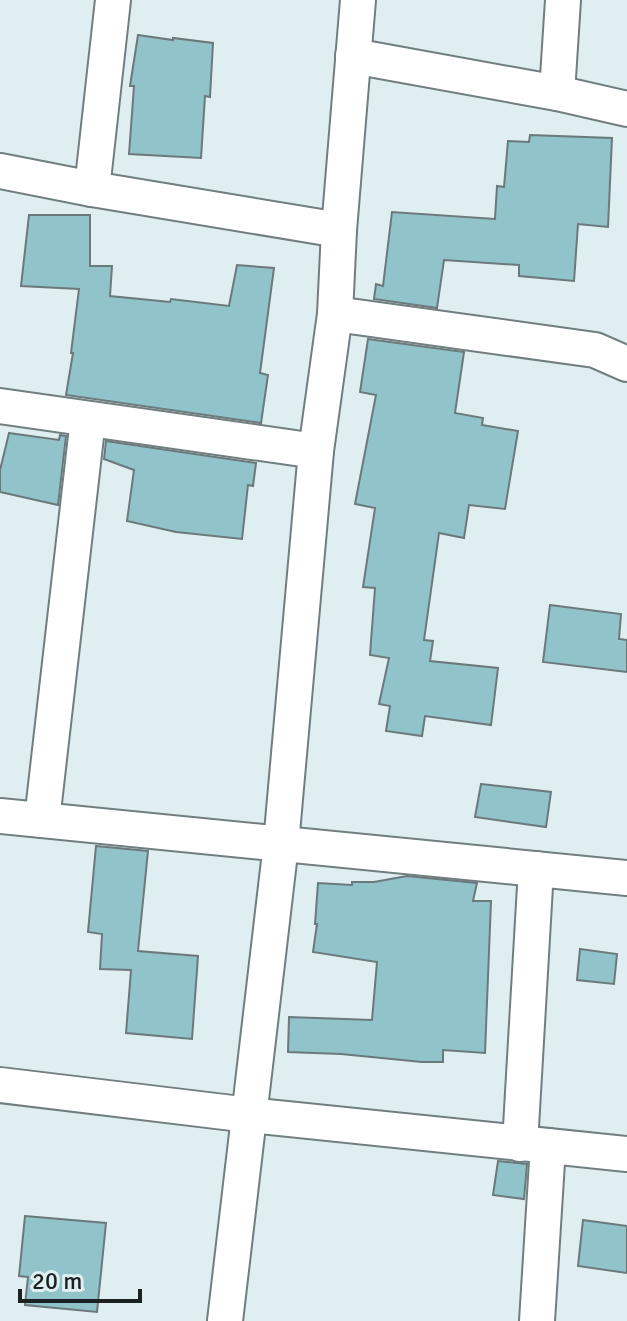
<svg xmlns="http://www.w3.org/2000/svg" width="627" height="1321" font-family="Signika,sans-serif">
  <style>
    .building { fill: #91c3ca; stroke: #6c797b; stroke-width: 2 }
    .lines { fill: none; stroke-linecap: round; stroke-linejoin: round }
    .street-casing { stroke: #717e80; stroke-width: 38 }
    .street { stroke: #fff; stroke-width: 34 }
  </style>
  <rect width="100%" height="100%" fill="#dfeef0"/>
  <!-- building -->
  <g class="building">
    <polygon points="138,35 173,40 173,38 213,43 210,97 205,96 201,158 129,154 134,86 130,86"/>
    <polygon points="530,135 612,138 608,227 578,224 574,281 519,276 519,265 444,260 437,308 374,299 376,284 383,286 392,212 495,219 497,186 504,187 508,141 529,142"/>
    <polygon points="29,215 90,215 90,266 112,266 110,296 170,302 171,299 229,306 237,265 274,268 260,373 268,375 261,423 66,395 73,353 71,353 79,289 21,286"/>
    <polygon points="368,339 464,352 455,413 483,418 482,425 518,431 505,509 469,505 464,538 439,533 424,640 433,641 430,661 498,668 491,725 425,716 422,736 386,731 390,706 379,704 389,658 370,655 375,588 363,587 375,508 355,504 376,395 360,392"/>
    <polygon points="9,433 59,440 60,435 66,436 58,505 0,492 0,470"/>
    <polygon points="106,441 256,463 253,486 248,485 242,539 176,532 127,521 134,470 104,459"/>
    <polygon points="550,605 621,614 619,639 627,640 627,672 543,662"/>
    <polygon points="481,784 551,792 546,827 475,817"/>
    <polygon points="96,846 148,851 138,951 198,956 192,1039 126,1033 131,970 100,969 102,934 88,932"/>
    <polygon points="407,876 477,883 473,901 491,901 485,1053 443,1050 443,1062 422,1062 341,1054 288,1052 289,1017 372,1020 377,962 313,952 317,924 315,924 318,883 352,885 352,882 374,882"/>
    <polygon points="580,949 617,954 614,984 577,980"/>
    <polygon points="498,1161 527,1164 524,1199 493,1195"/>
    <polygon points="25,1216 106,1223 97,1312 25,1305 28,1277 19,1276"/>
    <polygon points="583,1220 627,1226 627,1273 578,1266"/>
  </g>
  <g class="lines">
    <defs>
      <g id="street">
        <polyline points="353,56 557,93 563,0"/>
        <polyline points="557,93 627,109"/>
        <polyline points="0,171 92,189 339,230"/>
        <polyline points="92,189 113,0"/>
        <polyline points="335,314 595,350 627,364"/>
        <polyline points="0,406 316,451"/>
        <polyline points="0,816 627,878"/>
        <polyline points="42,820 88,419"/>
        <polyline points="0,1085 249,1115 627,1154"/>
        <polyline points="520,1144 536,869"/>
        <polyline points="225,1321 281,844 316,451 335,314 339,230 358,0"/>
        <polyline points="537,1321 548,1146"/>
      </g>
    </defs>
    <!-- street casing -->
    <use href="#street" class="street-casing"/>
    <!-- street -->
    <use href="#street" class="street"/>
  </g>
  <!-- scale -->
  <path d="M20 1289v12h120v-12" fill="none" stroke="#1c2122" stroke-width="4"/>
  <text x="32" y="1289" font-size="24" fill="#1c2122" stroke="#dfeef0" stroke-width="6" paint-order="stroke">20 m</text>
</svg>
